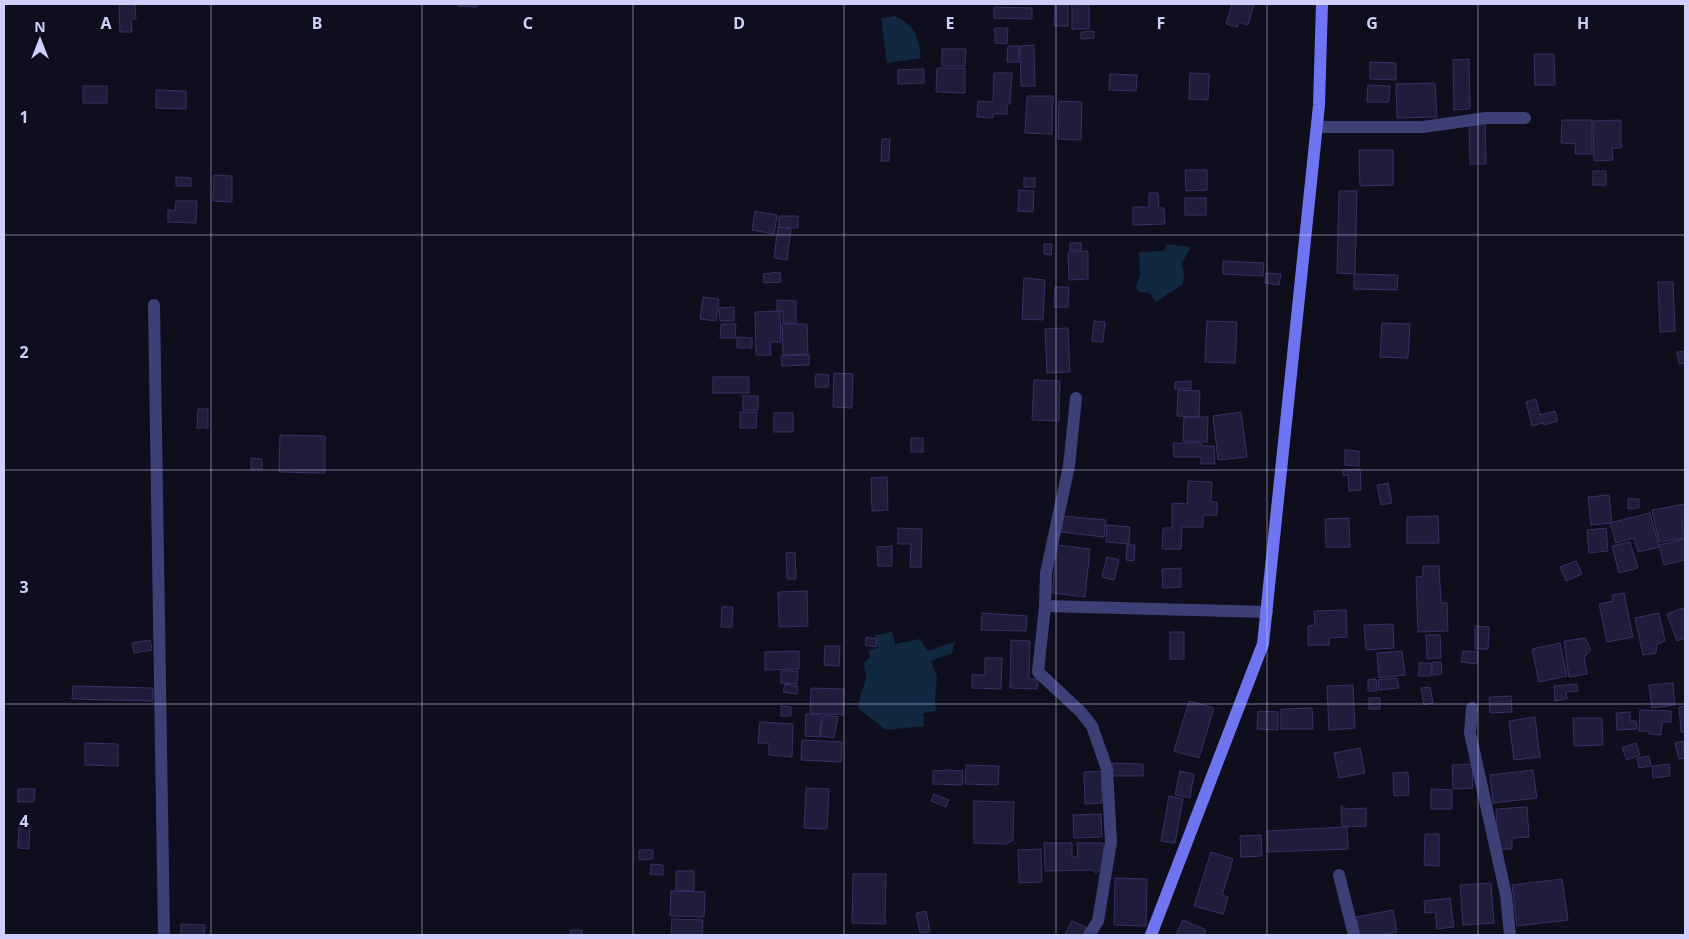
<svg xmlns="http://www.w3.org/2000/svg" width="1689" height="939" font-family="'Noto Sans',sans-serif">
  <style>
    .water { fill: #122841 }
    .building { fill: #201c3b; stroke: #373065 }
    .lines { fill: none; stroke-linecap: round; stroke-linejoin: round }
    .street { stroke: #3d3f77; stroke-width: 12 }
    .secondary { stroke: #6f74f0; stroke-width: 12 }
    .grid { fill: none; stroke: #d0cefa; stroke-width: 1; stroke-opacity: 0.55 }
    .grid-label { font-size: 16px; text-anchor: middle; font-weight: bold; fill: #d0cefa; stroke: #0f0e1c; stroke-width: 4; stroke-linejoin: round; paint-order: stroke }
  </style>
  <rect width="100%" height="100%" fill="#0f0e1c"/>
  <!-- water -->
  <g class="water">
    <path d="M 896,16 C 916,28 918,36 921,58 L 887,63 L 881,18 Z"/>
    <polygon points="1167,244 1191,247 1181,264 1184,272 1183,284 1156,302 1150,293 1139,292 1136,286 1140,276 1139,252 1164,251"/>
    <polygon points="892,632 895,644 919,639 928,651 955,641 952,653 931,661 937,676 935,699 936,711 923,713 924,726 886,730 857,707 866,679 864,663 870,658 869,650 878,648 875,635"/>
  </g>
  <!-- building -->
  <g class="building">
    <polygon points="119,4 135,4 136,19 131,19 132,32 120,32"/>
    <polygon points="458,4 477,4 477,7 458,6"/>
    <polygon points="1055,4 1068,4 1068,26 1054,26"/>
    <rect x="1072" y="4" width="17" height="25"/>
    <polygon points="1232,4 1254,4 1248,25 1238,22 1237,27 1226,24"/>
    <polygon points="994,7 1032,8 1032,19 994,18"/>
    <polygon points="995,28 1008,28 1007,44 995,43"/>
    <polygon points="1094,31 1094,38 1081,39 1081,32"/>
    <polygon points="1034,45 1035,86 1021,86 1020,46"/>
    <polygon points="1008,46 1019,46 1019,62 1007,62"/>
    <polygon points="942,49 966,49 965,66 942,66"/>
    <polygon points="1534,54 1554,54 1555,85 1535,85"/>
    <polygon points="1469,59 1470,109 1454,110 1453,60"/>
    <polygon points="1370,62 1396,63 1396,80 1370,79"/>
    <polygon points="937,68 965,68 965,93 936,92"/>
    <polygon points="924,69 924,83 898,84 898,70"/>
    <polygon points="994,73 1012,73 1010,104 1007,104 1007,114 993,114 993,118 977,117 978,101 993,102"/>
    <polygon points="1190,73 1209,74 1208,100 1189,99"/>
    <polygon points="1110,74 1137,75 1136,91 1109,90"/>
    <polygon points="1435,83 1437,117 1397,118 1396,84"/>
    <polygon points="1368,85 1390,86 1389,102 1367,102"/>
    <rect x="83" y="86" width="24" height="17"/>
    <polygon points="156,90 186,91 186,109 156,108"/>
    <polygon points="1027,96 1053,96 1052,134 1025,133"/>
    <polygon points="1059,101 1082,102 1081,140 1058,139"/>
    <polygon points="1485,118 1486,164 1470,164 1469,119"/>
    <polygon points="1562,120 1592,120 1592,154 1575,154 1576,144 1561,143"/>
    <polygon points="1621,120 1621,148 1612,148 1613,160 1594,161 1593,121"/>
    <polygon points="882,139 890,139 889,161 881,161"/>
    <polygon points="1359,150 1393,150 1393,185 1360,186"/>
    <polygon points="1185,170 1207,170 1207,190 1186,191"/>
    <rect x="1593" y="171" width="13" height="14"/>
    <polygon points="214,175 232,176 232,202 213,201"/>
    <polygon points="176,177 191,178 191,186 176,186"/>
    <rect x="1024" y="178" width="11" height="9"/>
    <polygon points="1019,190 1034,191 1033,212 1018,211"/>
    <polygon points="1339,191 1357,191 1355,274 1337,273"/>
    <polygon points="1149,193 1158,193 1159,208 1164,208 1165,224 1133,225 1133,207 1149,207"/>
    <rect x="1185" y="198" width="21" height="17"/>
    <polygon points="176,201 197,201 196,223 168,222 168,210 175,211"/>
    <polygon points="755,211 777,215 774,234 752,230"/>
    <polygon points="779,216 798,216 798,228 779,227"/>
    <polygon points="778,227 791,229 787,260 774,258"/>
    <rect x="1070" y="243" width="11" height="7"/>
    <polygon points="1044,244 1052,244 1051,255 1044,254"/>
    <polygon points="1088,251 1088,279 1069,280 1068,252"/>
    <polygon points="1223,261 1264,263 1263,276 1223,274"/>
    <polygon points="780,272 781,282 764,283 763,274"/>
    <polygon points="1266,273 1281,274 1279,285 1265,283"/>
    <polygon points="1354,274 1398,275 1397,290 1354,289"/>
    <polygon points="1024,278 1045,280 1043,320 1022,319"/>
    <polygon points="1658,282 1673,282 1675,331 1660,332"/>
    <polygon points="1055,287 1069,287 1068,307 1054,307"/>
    <polygon points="703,297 719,299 716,321 700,319"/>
    <polygon points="777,300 796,301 796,323 783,323 783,311 777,311"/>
    <polygon points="734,307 734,321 720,321 719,308"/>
    <polygon points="780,311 781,342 770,342 771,355 756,355 755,312"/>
    <polygon points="1094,321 1105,322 1103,342 1092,341"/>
    <polygon points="1207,321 1237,322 1235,363 1205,362"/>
    <polygon points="1382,323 1410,324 1408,358 1380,357"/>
    <polygon points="721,324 736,324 735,338 720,338"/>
    <polygon points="782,324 807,324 808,354 783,355"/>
    <polygon points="1068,328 1070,372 1047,373 1045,329"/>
    <polygon points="737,337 752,338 752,348 737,348"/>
    <polygon points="1685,351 1685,363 1679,364 1677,352"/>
    <polygon points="809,355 809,365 782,366 781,356"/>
    <polygon points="834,373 853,374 852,408 833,407"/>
    <polygon points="816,374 829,375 828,387 815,387"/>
    <rect x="713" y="377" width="36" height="16"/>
    <polygon points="1034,380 1060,381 1059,421 1032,420"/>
    <polygon points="1191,381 1191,389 1175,389 1175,382"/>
    <polygon points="1178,390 1200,391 1199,417 1177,416"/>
    <rect x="743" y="396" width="15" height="14"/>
    <polygon points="1536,399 1540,415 1555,411 1558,421 1544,425 1543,423 1532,426 1526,402"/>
    <polygon points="198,409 208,409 208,428 197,428"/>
    <polygon points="740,412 757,412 756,428 740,428"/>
    <polygon points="1241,412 1247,457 1218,460 1213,416"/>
    <rect x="774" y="413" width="19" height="19"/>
    <polygon points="1184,417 1208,417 1207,442 1183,441"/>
    <polygon points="280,435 325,436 325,473 279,472"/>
    <rect x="911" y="438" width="12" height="14"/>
    <polygon points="1173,443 1201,443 1202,446 1214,446 1215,464 1201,464 1201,457 1174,457"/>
    <polygon points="1345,450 1359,451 1359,466 1345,465"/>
    <polygon points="251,458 262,459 262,469 251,469"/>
    <polygon points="1360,469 1361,490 1349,491 1348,475 1343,476 1343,470"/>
    <polygon points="887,477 888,510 872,511 871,478"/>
    <polygon points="1188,481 1212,482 1211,502 1217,502 1217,515 1203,515 1203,527 1182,527 1181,549 1162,549 1163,528 1172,528 1172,503 1187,504"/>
    <polygon points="1388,483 1392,503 1381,505 1377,485"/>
    <polygon points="1609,495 1612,523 1591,525 1588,497"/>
    <polygon points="1628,499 1639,499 1639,508 1628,509"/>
    <polygon points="1685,504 1685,522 1682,523 1685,538 1659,542 1652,510"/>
    <polygon points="1650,513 1659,547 1638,552 1634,538 1616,543 1610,523"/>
    <polygon points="1063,516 1106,520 1104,537 1061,532"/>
    <polygon points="1438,516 1439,543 1407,543 1407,517"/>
    <polygon points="1349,518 1350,547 1326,547 1325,519"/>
    <polygon points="1107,525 1130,527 1129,544 1106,542"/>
    <polygon points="898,528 922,529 921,567 910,567 911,544 898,544"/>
    <polygon points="1606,528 1608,551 1589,553 1587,530"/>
    <polygon points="1685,539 1685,560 1664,565 1659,545"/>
    <polygon points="1630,542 1638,568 1619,573 1612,546"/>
    <polygon points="1057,545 1090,549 1085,597 1052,593"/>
    <polygon points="1127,545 1135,545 1134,561 1126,560"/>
    <polygon points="892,546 892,566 878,566 877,547"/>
    <polygon points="795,552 796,579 787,579 786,553"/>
    <polygon points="1107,557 1119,560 1114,580 1102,577"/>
    <polygon points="1576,561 1582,574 1566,581 1560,567"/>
    <polygon points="1423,566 1439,566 1441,603 1447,603 1448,631 1418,632 1416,577 1423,576"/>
    <polygon points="1181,568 1181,587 1163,588 1162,569"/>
    <polygon points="807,591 808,626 779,627 778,592"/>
    <polygon points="1624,593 1633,637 1607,642 1599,604 1613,601 1612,595"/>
    <polygon points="722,607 733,607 732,627 721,627"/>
    <polygon points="1683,608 1685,614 1685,638 1677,641 1667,614"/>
    <polygon points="1346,610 1347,637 1329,638 1329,645 1308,645 1308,626 1315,625 1314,611"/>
    <polygon points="982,613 1027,616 1026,631 981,630"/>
    <polygon points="1659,613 1665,641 1657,644 1656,653 1643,655 1635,618"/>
    <polygon points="1393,624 1394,648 1366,650 1364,625"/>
    <polygon points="1475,626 1489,627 1488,649 1475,649"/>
    <rect x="1170" y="632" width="14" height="27"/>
    <polygon points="1426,635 1440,635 1441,658 1427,659"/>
    <polygon points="866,637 877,639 876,647 865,645"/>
    <polygon points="1585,638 1591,650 1584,657 1587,674 1569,677 1564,641"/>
    <polygon points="150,640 152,650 134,653 132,643"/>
    <polygon points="1011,640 1030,641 1029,679 1038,679 1037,689 1010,688"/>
    <polygon points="1560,643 1567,676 1539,682 1532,649"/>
    <polygon points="825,646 840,646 839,666 824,665"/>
    <polygon points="799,651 799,669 765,670 765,652"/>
    <polygon points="1402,651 1405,675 1379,678 1377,653"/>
    <polygon points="1463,651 1478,652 1477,664 1461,662"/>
    <polygon points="985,658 1002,658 1001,689 972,688 972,675 985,675"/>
    <polygon points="1432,662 1441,662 1442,674 1432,675"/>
    <rect x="1419" y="663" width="12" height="13"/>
    <polygon points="781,671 798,671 797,684 781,683"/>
    <polygon points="1397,678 1399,688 1379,690 1378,680"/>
    <polygon points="1376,679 1377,691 1368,691 1368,680"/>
    <polygon points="1673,683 1675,705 1652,708 1649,685"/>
    <polygon points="785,684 798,686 797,694 783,692"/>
    <polygon points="1577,684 1578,691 1566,692 1567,699 1555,701 1554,686"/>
    <polygon points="1353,685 1355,728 1329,730 1327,686"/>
    <polygon points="73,686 153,688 153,701 72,699"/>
    <polygon points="1430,687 1433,703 1424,705 1421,688"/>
    <polygon points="811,688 844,689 843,715 810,713"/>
    <polygon points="1511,696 1512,712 1490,713 1489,697"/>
    <rect x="1369" y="698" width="11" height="11"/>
    <polygon points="1189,701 1214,708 1199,758 1174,751"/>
    <polygon points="781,706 791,707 791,716 781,716"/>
    <polygon points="1685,706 1685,732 1681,732 1679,707"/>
    <polygon points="1312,708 1313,729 1281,729 1281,709"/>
    <polygon points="1640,710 1671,711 1671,722 1662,722 1661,735 1649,734 1649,731 1639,731"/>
    <polygon points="1258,711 1278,712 1278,730 1257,729"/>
    <polygon points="1630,712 1630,721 1636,721 1637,729 1617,730 1616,713"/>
    <polygon points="806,714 821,715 820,737 805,736"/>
    <polygon points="823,715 838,717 834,738 820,736"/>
    <polygon points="1535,717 1540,757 1514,760 1509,721"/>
    <polygon points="1573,718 1602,718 1603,745 1574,746"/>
    <polygon points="760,722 793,724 792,757 769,755 769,743 758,743"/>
    <polygon points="802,740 842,742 841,762 801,760"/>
    <polygon points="1683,741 1685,758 1679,759 1675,743"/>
    <polygon points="85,743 118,744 118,766 85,765"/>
    <polygon points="1636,743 1640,755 1627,760 1622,748"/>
    <polygon points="1360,748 1365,773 1339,778 1334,753"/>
    <polygon points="1649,756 1651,766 1639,768 1637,758"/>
    <polygon points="1112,763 1143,764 1143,776 1112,776"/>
    <polygon points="1472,764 1473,788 1453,789 1452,765"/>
    <polygon points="1669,764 1670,776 1653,778 1652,766"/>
    <polygon points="966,765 999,766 998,785 965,784"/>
    <polygon points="948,770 963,771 962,785 933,784 933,771"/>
    <polygon points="1533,770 1537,798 1493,803 1490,775"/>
    <polygon points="1101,771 1102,803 1085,804 1084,772"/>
    <polygon points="1180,771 1194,774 1190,798 1175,795"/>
    <polygon points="1408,772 1409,795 1394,796 1393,773"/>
    <polygon points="806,788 829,789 827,829 804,828"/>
    <polygon points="18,789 35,789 34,802 18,802"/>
    <polygon points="1431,789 1452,790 1452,809 1431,809"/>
    <polygon points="934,794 949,800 946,807 931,801"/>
    <polygon points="1169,796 1183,799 1175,843 1161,841"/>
    <polygon points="974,801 1014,802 1013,840 1006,844 974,843"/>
    <polygon points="1341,805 1346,809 1366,808 1366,826 1342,827"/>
    <polygon points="1527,807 1529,837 1512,838 1512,849 1498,849 1496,809"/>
    <polygon points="1101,814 1102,837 1074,838 1073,815"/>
    <polygon points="19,824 30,824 29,849 18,848"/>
    <polygon points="1347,827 1348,849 1268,852 1267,831"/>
    <polygon points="1425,834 1439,834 1439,866 1424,865"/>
    <polygon points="1261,835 1262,856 1241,857 1240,836"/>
    <polygon points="1044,843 1072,843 1072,857 1078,857 1077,843 1103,843 1104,867 1096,873 1093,870 1045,871"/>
    <polygon points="1041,849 1042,882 1019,883 1018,850"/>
    <polygon points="639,850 653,850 653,859 639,860"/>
    <polygon points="1211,852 1233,859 1222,895 1228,897 1223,914 1194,906"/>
    <polygon points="651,864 663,865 663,875 650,874"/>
    <polygon points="676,871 694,871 694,891 676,890"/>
    <polygon points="853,874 886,874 885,924 852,923"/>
    <polygon points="1115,878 1147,879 1146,926 1114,925"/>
    <polygon points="1562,879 1568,920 1517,926 1512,885"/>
    <polygon points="1491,883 1494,923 1463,925 1460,885"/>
    <polygon points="671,891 705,892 704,917 670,916"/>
    <polygon points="1450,898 1454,927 1437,929 1435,912 1425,913 1424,901"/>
    <polygon points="1393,910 1397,932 1379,935 1359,935 1356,917"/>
    <polygon points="926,911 930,932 920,933 916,913"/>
    <polygon points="672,919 703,920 702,935 671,935"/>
    <polygon points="1183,920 1206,930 1204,935 1176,935"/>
    <polygon points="1072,921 1088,928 1084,935 1065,935"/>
    <polygon points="181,924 205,925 204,935 181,935"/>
    <polygon points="570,930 582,930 582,935 571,935"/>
  </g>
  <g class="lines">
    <!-- street -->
    <g class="street">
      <polyline points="1317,127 1423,127 1486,118 1525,118"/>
      <polyline points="154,305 164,935"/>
      <polyline points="1076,398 1069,466 1046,573 1045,606 1038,672 1081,712 1092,726 1107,769 1111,842 1098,921 1089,935"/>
      <polyline points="1045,606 1267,612"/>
      <polyline points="1472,708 1470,733 1506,895 1510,935"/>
      <polyline points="1339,875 1354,935"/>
    </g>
    <!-- secondary -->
    <polyline class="secondary" points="1151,935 1263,644 1319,105 1322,4"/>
  </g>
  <!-- grid -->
  <path class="grid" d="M 211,4 L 211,935M 422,4 L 422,935M 633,4 L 633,935M 844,4 L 844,935M 1056,4 L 1056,935M 1267,4 L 1267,935M 1478,4 L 1478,935M 4,235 L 1685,235M 4,470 L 1685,470M 4,704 L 1685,704"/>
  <g class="grid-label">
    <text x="106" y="29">A</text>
    <text x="317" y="29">B</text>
    <text x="528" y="29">C</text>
    <text x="739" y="29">D</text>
    <text x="950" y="29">E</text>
    <text x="1161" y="29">F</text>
    <text x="1372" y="29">G</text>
    <text x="1583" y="29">H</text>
    <text x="24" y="123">1</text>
    <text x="24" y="358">2</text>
    <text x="24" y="593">3</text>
    <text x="24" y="827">4</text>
  </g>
  <!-- border -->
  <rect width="1689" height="939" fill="none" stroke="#d0cefa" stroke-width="10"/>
  <!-- north arrow -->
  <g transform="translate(40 40)" stroke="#0f0e1c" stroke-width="4" paint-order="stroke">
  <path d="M0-4L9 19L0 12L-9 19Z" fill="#d0cefa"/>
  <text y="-8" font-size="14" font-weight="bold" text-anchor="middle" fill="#d0cefa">N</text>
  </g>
</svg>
